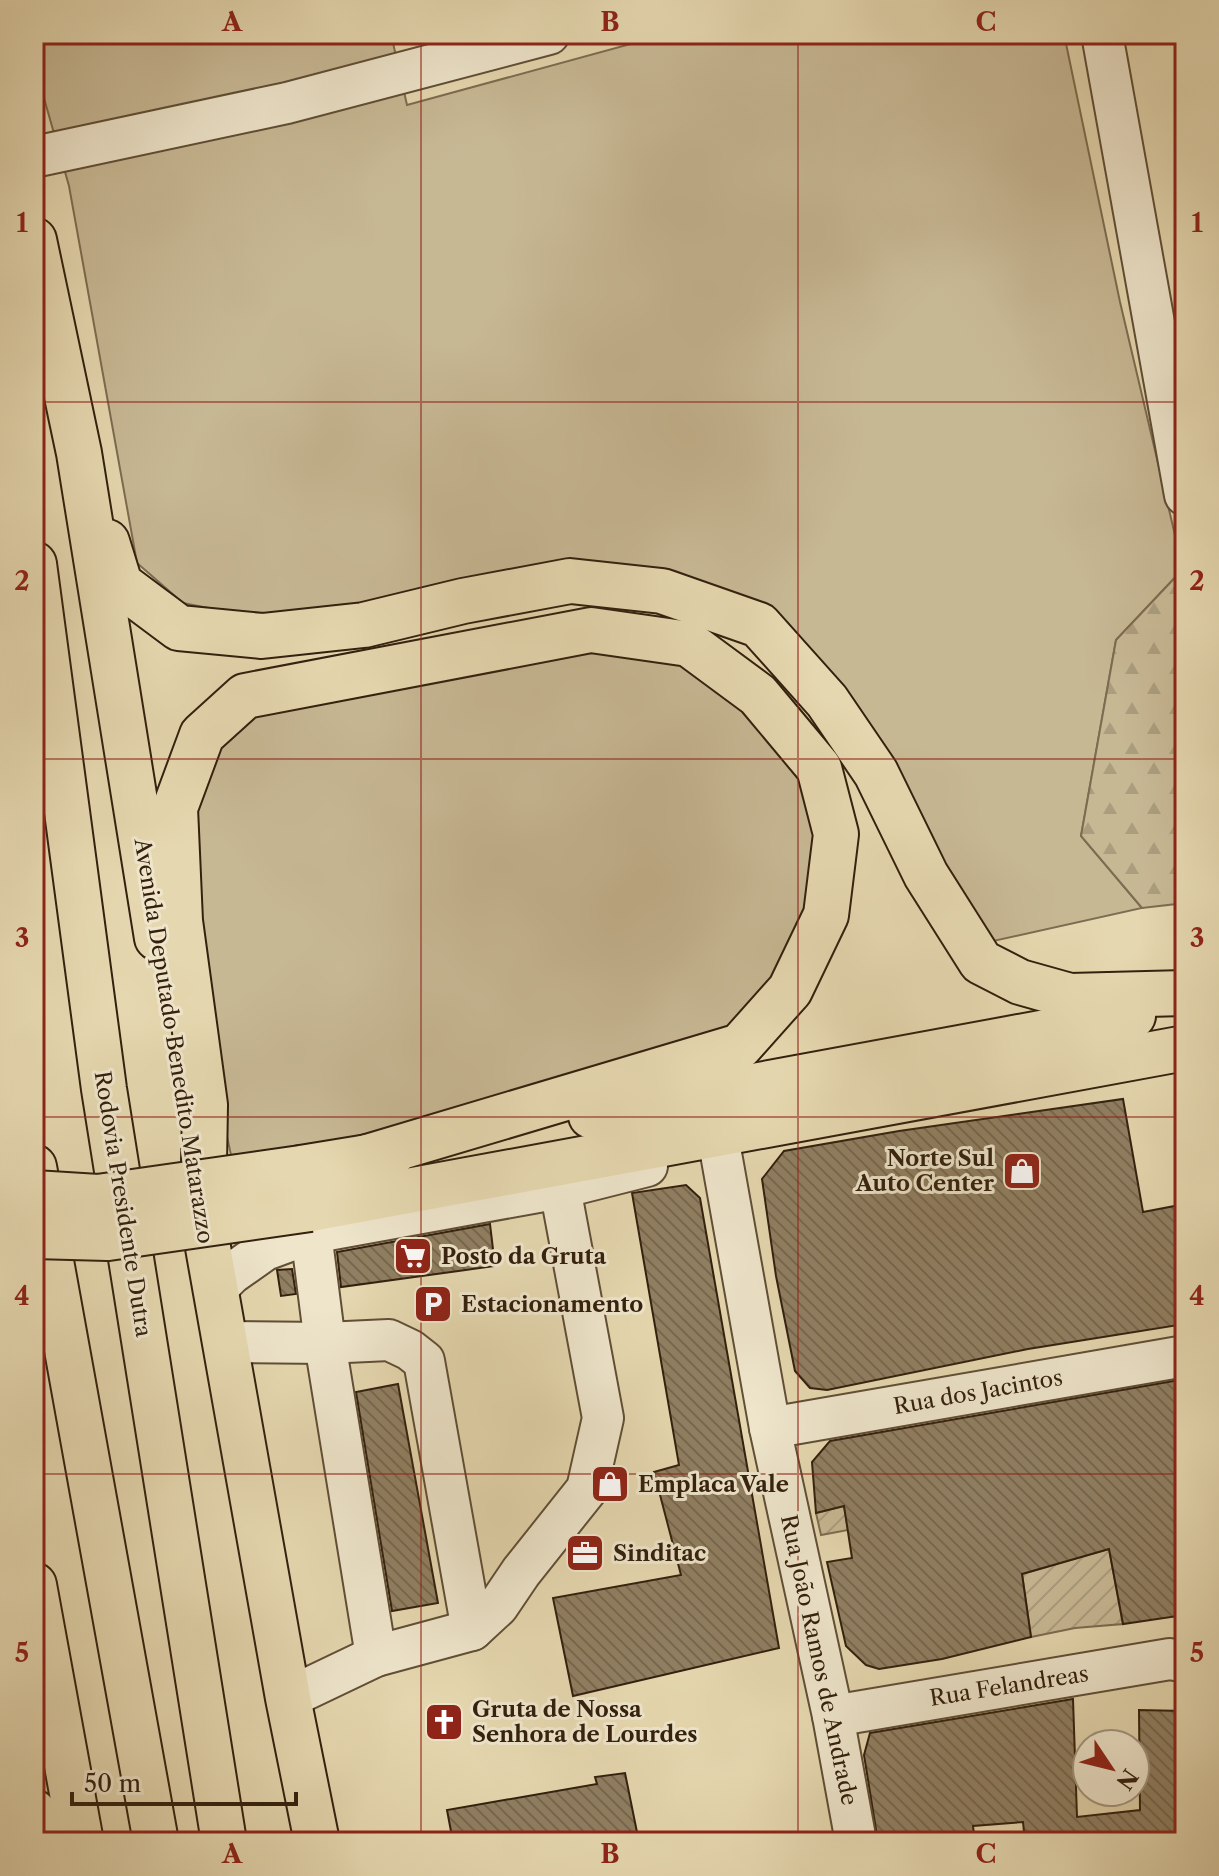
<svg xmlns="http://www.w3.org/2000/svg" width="1219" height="1876" font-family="'Libre Caslon Text',serif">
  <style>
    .grass { fill: #c7b894; stroke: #7d6c51; stroke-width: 2 }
    .forest { fill: url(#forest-firs); stroke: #7d6c51; stroke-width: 2 }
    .garden { fill: url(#garden-furrows); stroke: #7d6c51; stroke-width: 2 }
    .building { fill: url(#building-back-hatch); stroke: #33200e; stroke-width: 2 }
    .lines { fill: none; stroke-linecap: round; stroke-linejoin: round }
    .minor-casing { stroke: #604e36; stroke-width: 44 }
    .major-casing { stroke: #33200e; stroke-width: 48 }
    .highway-casing { stroke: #33200e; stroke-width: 48 }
    .minor { stroke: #eee5cb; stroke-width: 40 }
    .major { stroke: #e5d7af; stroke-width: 44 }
    .highway { stroke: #e5d7af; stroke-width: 44 }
    .major-bridge-casing { stroke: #33200e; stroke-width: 48; stroke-linecap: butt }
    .major-bridge { stroke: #e5d7af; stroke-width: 44 }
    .grid { fill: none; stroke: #8f2418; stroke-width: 2; stroke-opacity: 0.55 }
    .labels { text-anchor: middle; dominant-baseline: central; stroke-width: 6; stroke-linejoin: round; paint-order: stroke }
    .street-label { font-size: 22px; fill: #33200e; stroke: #eee5cb }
    .poi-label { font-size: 22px; font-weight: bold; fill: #33200e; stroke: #eee5cb; text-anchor: start }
    .neatline { fill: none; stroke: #8f2418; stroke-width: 3 }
    .grid-label { font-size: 26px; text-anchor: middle; font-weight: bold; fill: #8f2418 }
  </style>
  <defs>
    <pattern id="forest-firs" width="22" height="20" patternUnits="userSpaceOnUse" patternTransform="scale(2)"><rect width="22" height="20" fill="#c7b894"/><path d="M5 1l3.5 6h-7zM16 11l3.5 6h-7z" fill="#ab9e7e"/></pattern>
    <pattern id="garden-furrows" width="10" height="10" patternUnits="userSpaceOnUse" patternTransform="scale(2)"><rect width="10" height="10" fill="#c7b894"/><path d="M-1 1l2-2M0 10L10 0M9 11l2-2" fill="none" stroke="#ab9e7e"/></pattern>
    <pattern id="building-back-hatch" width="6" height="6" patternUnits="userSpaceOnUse" patternTransform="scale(2)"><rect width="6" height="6" fill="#907f62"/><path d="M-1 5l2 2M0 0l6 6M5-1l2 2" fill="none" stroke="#76684f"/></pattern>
  </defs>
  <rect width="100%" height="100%" fill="#e5d7af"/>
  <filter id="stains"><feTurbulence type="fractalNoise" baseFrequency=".0025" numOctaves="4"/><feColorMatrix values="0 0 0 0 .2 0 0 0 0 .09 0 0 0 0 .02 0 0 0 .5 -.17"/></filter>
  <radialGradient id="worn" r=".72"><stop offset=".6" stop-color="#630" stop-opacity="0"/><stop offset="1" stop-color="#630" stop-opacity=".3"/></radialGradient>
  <!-- grass -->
  <g class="grass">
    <polygon points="34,34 391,34 407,105 667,34 1064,34 1120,302 1183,569 1116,640 1081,836 1142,908 989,942 768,611 675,571 567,561 358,604 263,619 183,603 137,563 69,186 34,63"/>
    <polygon points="591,646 683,659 747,707 805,776 820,836 811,910 777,982 731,1032 353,1142 231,1155 220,1105 191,810 215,745 253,711"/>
  </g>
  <!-- forest -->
  <polygon class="forest" points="1185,567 1185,903 1142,908 1081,836 1116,640"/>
  <!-- garden -->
  <g class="garden">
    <polygon points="844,1506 848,1530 821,1535 816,1513"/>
    <polygon points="1109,1549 1123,1624 1075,1628 1031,1637 1022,1574"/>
  </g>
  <!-- building -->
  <g class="building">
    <polygon points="1123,1099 1143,1212 1185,1204 1185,1324 1028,1349 827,1390 810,1388 795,1371 776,1276 762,1179 784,1151 899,1131"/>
    <polygon points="686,1185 700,1198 779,1648 573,1696 553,1598 681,1575 654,1472 679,1465 632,1193"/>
    <polygon points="490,1224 495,1266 341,1287 337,1252"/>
    <polygon points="292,1269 296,1294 281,1296 277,1270"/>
    <polygon points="1185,1379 1185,1615 1123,1624 1109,1549 1022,1574 1031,1637 942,1659 879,1669 866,1665 846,1646 827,1562 852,1558 844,1506 816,1513 812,1462 830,1441"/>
    <polygon points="398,1384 438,1603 392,1611 356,1392"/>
    <polygon points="1073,1699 1077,1817 1140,1810 1139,1710 1185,1711 1185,1842 1025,1842 1023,1822 973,1826 975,1842 878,1842 864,1755 870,1733"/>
    <polygon points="625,1773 639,1842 453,1842 447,1810 597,1784 595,1777"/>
  </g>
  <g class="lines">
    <defs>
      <g id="minor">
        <polyline points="1102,34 1185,495"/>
        <polyline points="34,157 287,103 549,34"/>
        <polyline points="720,1148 770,1428 833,1716 856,1842"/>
        <polyline points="311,1233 325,1343 376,1656"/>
        <polyline points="215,1290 231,1274 265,1250 311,1233 560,1188 647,1166"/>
        <polyline points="226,1342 325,1343 389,1340 410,1350 424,1361 472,1630"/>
        <polyline points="770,1428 1185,1356"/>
        <polyline points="288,1698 376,1656 472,1630 498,1606 521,1572 587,1489 603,1418 560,1188"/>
        <polyline points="833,1716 1170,1659 1185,1662"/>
      </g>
      <g id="major">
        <polyline points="34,240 79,453 157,938"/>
        <polyline points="107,542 120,584 179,628 262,636 364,625 463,601 570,581 662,591 759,625 827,701 876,773 926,875 981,962 1020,982 1070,996 1185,993"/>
        <polyline points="34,564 104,1089 224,1842"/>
        <polyline points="591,1116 1133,1016"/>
        <polyline points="301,1168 393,1153"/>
        <polyline points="198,1191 288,1698 317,1842"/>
        <polyline points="310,1209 1185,1048"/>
        <polyline points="203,1221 205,1105 180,921 175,808 202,735 245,696 591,630 689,644 758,695 819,768 836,834 826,915 790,990 740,1046 364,1158"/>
      </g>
      <g id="highway">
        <polyline points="34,1167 156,1842"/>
        <polyline points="34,1585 81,1842"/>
        <polyline points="34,1812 40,1842"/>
      </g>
    </defs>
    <!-- minor casing -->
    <use href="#minor" class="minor-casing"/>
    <!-- major casing -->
    <use href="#major" class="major-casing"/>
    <!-- highway casing -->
    <use href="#highway" class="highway-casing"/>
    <!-- minor -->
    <use href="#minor" class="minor"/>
    <!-- major -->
    <use href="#major" class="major"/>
    <!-- highway -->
    <use href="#highway" class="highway"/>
    <defs>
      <g id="major-bridge">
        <polyline points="34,1193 98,1197 301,1168"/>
        <polyline points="34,1236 108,1238 310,1209"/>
      </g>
    </defs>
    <!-- major-bridge casing -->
    <use href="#major-bridge" class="major-bridge-casing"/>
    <!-- major-bridge -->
    <use href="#major-bridge" class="major-bridge"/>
  </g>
  <!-- grid -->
  <path class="grid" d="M 421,34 L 421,1842M 798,34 L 798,1842M 34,402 L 1185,402M 34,759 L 1185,759M 34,1117 L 1185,1117M 34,1474 L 1185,1474"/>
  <!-- icons -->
  <defs>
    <symbol id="shop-square" viewBox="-11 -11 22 22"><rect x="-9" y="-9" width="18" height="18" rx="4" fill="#8f2418" stroke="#eee5cb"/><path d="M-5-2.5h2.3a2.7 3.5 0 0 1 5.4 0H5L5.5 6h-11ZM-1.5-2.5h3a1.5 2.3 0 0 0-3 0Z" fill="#fff"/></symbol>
    <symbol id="supermarket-square" viewBox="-11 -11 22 22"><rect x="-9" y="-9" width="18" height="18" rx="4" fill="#8f2418" stroke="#eee5cb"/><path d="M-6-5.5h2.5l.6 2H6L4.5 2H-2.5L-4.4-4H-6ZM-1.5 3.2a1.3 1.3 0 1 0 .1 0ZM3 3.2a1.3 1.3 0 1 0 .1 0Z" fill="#fff"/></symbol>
    <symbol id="parking-square" viewBox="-11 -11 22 22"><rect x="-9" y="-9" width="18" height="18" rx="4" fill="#8f2418" stroke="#eee5cb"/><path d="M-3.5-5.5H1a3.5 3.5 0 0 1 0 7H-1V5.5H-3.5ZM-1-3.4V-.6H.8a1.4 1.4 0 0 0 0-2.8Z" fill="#fff"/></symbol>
    <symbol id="office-square" viewBox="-11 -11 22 22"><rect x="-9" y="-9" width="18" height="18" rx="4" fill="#8f2418" stroke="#eee5cb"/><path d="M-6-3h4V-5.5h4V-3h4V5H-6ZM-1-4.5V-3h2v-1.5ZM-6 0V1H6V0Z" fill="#fff"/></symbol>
    <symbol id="church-square" viewBox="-11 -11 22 22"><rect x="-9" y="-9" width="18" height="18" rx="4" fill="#8f2418" stroke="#eee5cb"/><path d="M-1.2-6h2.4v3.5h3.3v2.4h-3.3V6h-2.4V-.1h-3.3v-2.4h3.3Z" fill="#fff"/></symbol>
  </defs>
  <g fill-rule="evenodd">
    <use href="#shop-square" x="1000" y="1149" width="44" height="44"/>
    <use href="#supermarket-square" x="391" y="1234" width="44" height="44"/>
    <use href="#parking-square" x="411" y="1282" width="44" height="44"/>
    <use href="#shop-square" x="588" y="1462" width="44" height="44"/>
    <use href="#office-square" x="563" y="1531" width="44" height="44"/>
    <use href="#church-square" x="422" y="1700" width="44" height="44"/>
  </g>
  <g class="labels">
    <!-- street labels -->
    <g class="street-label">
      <text transform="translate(174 1041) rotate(81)">Avenida Deputado Benedito Matarazzo</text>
      <text transform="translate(123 1204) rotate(81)">Rodovia Presidente Dutra</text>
      <text transform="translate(978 1392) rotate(-10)">Rua dos Jacintos</text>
      <text transform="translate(819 1660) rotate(78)">Rua João Ramos de Andrade</text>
      <text transform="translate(1009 1686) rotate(-9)">Rua Felandreas</text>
    </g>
    <!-- poi labels -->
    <g class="poi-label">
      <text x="994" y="1158" text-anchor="end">Norte Sul<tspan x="994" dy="25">Auto Center</tspan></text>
      <text x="441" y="1256">Posto da Gruta</text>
      <text x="461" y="1304">Estacionamento</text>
      <text x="638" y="1484">Emplaca Vale</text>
      <text x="613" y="1553">Sinditac</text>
      <text x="472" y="1709">Gruta de Nossa<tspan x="472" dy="25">Senhora de Lourdes</tspan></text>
    </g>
  </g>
  <!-- margin -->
  <rect width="1219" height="1876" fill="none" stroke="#e5d7af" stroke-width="88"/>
  <!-- north arrow -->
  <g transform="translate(1111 1768) rotate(125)"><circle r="38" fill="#eee5cb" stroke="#a3967f" stroke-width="2"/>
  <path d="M0-6L14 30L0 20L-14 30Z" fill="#8f2418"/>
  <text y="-12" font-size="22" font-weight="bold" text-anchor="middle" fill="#33200e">N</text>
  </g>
  <!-- scale -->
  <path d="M72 1792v12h224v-12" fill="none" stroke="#33200e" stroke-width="4"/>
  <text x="84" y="1792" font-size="24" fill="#33200e" stroke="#eee5cb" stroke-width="6" paint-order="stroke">50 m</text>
  <rect x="44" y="44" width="1131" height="1788" class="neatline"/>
  <g class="grid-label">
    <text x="232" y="31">A</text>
    <text x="610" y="31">B</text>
    <text x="986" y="31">C</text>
    <text x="22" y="232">1</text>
    <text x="1197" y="232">1</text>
    <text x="22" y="590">2</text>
    <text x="1197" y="590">2</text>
    <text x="22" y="947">3</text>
    <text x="1197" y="947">3</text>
    <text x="22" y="1305">4</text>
    <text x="1197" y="1305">4</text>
    <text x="22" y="1662">5</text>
    <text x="1197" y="1662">5</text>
    <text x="232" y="1863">A</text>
    <text x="610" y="1863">B</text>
    <text x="986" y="1863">C</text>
  </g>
  <rect width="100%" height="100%" filter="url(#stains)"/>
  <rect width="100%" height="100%" fill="url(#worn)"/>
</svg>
